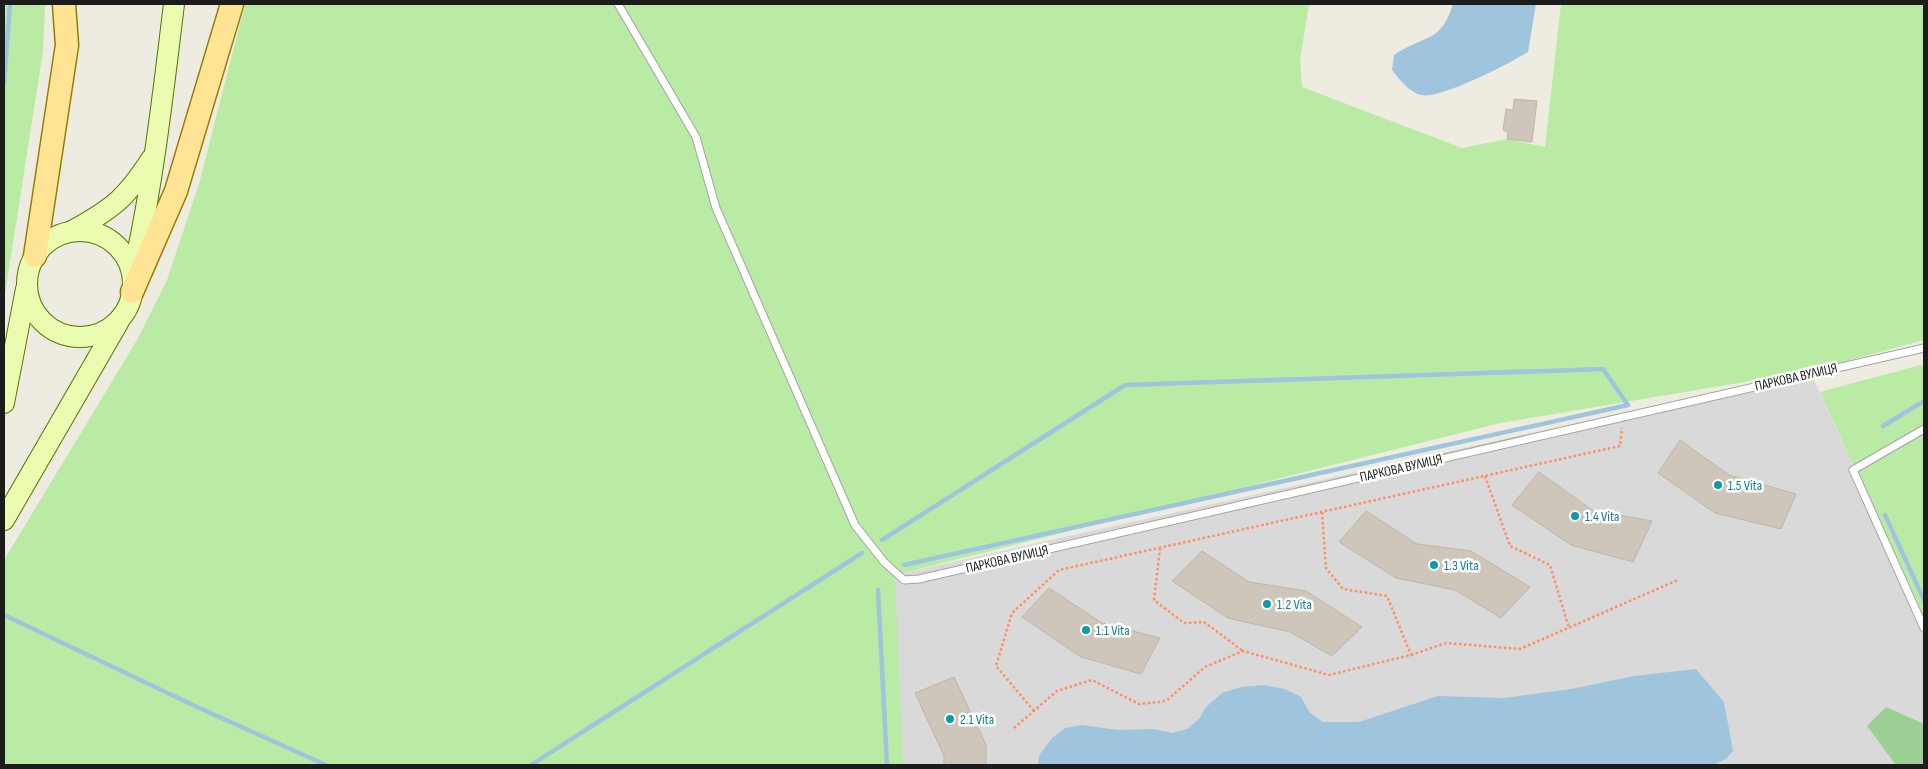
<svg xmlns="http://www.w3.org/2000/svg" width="1928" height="769" font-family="'Sofia Sans Condensed',sans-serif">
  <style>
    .residential { fill: #dad9d9 }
    .grass { fill: #baeba4 }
    .forest { fill: #9bcf94 }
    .water { fill: #9fc4de }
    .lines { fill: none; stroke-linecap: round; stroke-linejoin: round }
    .stream { stroke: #9fc4de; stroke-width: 4.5 }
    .building { fill: #cec6ba; stroke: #c0b5a3 }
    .lane-casing { stroke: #a3a3a3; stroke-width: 9 }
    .secondary-casing { stroke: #547500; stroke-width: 22 }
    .primary-casing { stroke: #947d00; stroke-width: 25 }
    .path { stroke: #ff8d61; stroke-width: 2.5; stroke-dasharray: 2.5 2.5; stroke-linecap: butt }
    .lane { stroke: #fff; stroke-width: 7 }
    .secondary { stroke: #ebfcb1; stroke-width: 20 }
    .primary { stroke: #ffe495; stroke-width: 22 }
    .culture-dot { fill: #0f9aa8; stroke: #fff; stroke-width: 2 }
    .labels { text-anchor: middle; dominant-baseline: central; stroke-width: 5; stroke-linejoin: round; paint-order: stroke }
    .street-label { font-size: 14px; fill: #1c1c1c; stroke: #fff }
    .culture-label { font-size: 14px; fill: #0d838f; stroke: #fff; text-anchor: start }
  </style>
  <rect width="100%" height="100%" fill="#eeece1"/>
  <!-- residential -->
  <polygon class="residential" points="1810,371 1924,622 1924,765 903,765 894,575"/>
  <!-- grass -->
  <g class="grass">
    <polygon points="4,4 45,4 43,51 4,301"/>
    <polygon points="245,4 1309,4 1300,60 1302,87 1462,148 1507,139 1545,147 1561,4 1922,4 1924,9 1924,340 1810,371 1500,423 895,575 903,765 4,765 4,560 137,340 167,280 199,184"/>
    <polygon points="1924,364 1924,622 1820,392"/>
  </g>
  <!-- forest -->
  <polygon class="forest" points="1886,707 1924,724 1924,765 1896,765 1867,726"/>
  <!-- water -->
  <g class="water">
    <path d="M 1453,4 L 1536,4 L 1528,52 C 1510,63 1439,100 1421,95 C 1409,92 1399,79 1392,70 L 1394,55 C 1423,35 1441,44 1453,4 Z"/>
    <polygon points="1696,669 1724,702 1733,751 1726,759 1713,765 1037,765 1040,754 1052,738 1065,728 1082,725 1118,730 1153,729 1172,733 1187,729 1200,718 1205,708 1222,693 1241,687 1264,685 1285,689 1301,697 1310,713 1323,722 1359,722 1438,696 1504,698 1571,689 1634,676"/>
  </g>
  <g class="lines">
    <!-- stream -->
    <g class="stream">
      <polyline points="4,84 10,4"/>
      <polyline points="1883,426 1924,401"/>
      <polyline points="1885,515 1924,600"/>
      <polyline points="882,540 1125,385 1603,369 1628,405 904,565"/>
      <polyline points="878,590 887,765"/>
      <polyline points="4,615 197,707 326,765"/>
      <polyline points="531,765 862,553"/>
    </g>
  </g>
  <!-- building -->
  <g class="building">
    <polygon points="1514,99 1537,101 1532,142 1507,139 1508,132 1503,130 1506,109 1513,110"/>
    <polygon points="1680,440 1729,475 1796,494 1781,529 1715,513 1658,473"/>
    <polygon points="1539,472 1592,510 1652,521 1633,562 1571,545 1512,505"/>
    <polygon points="1366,511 1417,544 1471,551 1530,587 1501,618 1455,590 1396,578 1339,542"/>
    <polygon points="1202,551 1249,582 1306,591 1362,627 1332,656 1290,632 1228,618 1172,581"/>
    <polygon points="1049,588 1102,623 1160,638 1141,674 1081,657 1022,617"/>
    <polygon points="954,677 986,745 986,765 944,765 944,756 915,693"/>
  </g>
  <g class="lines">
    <defs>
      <g id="lane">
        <polyline points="618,4 696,137 716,208 855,525 884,562 904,580 919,579 1924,348"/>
        <polyline points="1924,429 1853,470 1924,628"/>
      </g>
      <g id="secondary">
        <path d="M 72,231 C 114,208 126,198 152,158"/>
        <circle cx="80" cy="284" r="53"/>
        <path d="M 133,273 C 153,185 163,94 174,4"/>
        <polyline points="4,403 26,289"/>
        <polyline points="4,520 118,323"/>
      </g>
      <g id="primary">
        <polyline points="35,256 67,45 64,4"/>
        <polyline points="132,292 176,191 232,4"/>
      </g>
    </defs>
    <!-- lane casing -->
    <use href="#lane" class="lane-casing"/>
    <!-- secondary casing -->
    <use href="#secondary" class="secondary-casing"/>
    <!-- primary casing -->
    <use href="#primary" class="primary-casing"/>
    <!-- path -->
    <g class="path">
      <polyline points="1485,476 1510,546 1550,565 1569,628"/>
      <polyline points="1322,512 1326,568 1343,589 1387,596 1411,655"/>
      <polyline points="1160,548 1154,600 1184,623 1204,622 1243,651"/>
      <polyline points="1034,711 996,666 1012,613 1059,570 1620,446 1622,428"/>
      <polyline points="1014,728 1057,691 1092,680 1139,704 1166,701 1205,667 1243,651 1329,675 1411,655 1446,643 1520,649 1678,580"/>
    </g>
    <!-- lane -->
    <use href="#lane" class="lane"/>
    <!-- secondary -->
    <use href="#secondary" class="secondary"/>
    <!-- primary -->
    <use href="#primary" class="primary"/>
  </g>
  <!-- markers -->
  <g class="culture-dot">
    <circle cx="1718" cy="485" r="5"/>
    <circle cx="1575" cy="516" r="5"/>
    <circle cx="1434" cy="565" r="5"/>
    <circle cx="1267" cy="604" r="5"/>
    <circle cx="1086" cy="630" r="5"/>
    <circle cx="950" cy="719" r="5"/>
  </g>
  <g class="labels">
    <!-- street labels -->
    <g class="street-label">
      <text transform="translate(1796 377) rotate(-13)">ПАРКОВА ВУЛИЦЯ</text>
      <text transform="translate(1401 468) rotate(-13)">ПАРКОВА ВУЛИЦЯ</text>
      <text transform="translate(1007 559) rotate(-13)">ПАРКОВА ВУЛИЦЯ</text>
    </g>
    <!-- culture labels -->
    <g class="culture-label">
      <text x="1728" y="485">1.5 Vita</text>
      <text x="1585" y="516">1.4 Vita</text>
      <text x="1444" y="565">1.3 Vita</text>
      <text x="1277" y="604">1.2 Vita</text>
      <text x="1096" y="630">1.1 Vita</text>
      <text x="960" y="719">2.1 Vita</text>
    </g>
  </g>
  <!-- border -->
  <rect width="1928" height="769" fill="none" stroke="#1c1c1c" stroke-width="10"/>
</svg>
